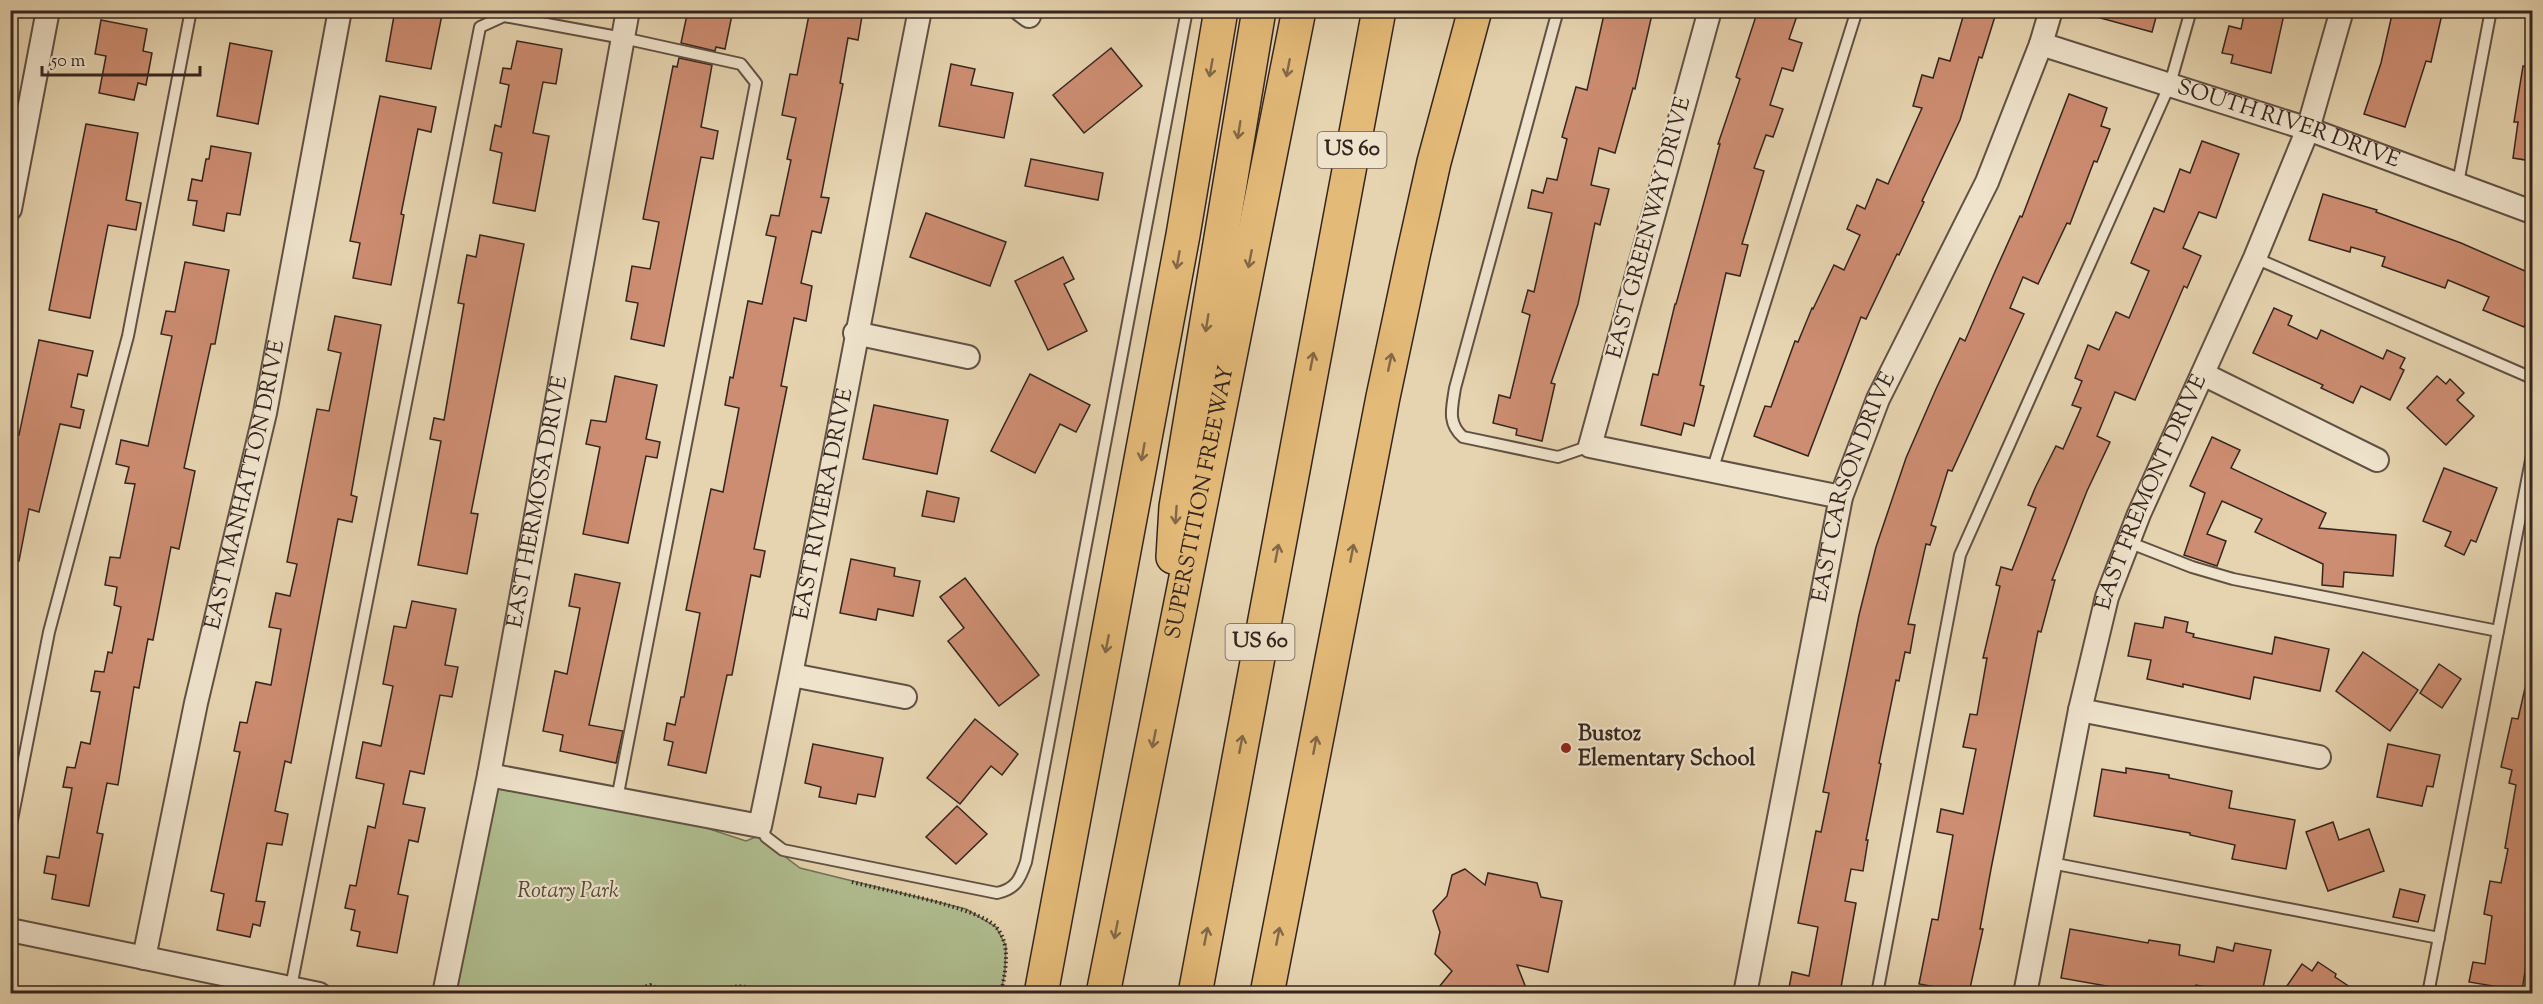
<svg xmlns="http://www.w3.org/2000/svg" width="2543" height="1004" font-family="'Sorts Mill Goudy',serif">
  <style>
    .green { fill: #b0be90; stroke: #727258; stroke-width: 1.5 }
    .building { fill: #cd8d72; stroke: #35251f; stroke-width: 1.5 }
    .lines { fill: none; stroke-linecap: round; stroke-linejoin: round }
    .service-casing { stroke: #615143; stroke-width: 14 }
    .minor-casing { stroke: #615143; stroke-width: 26 }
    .motorway-casing { stroke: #35251f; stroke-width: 36 }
    .path { stroke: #35251f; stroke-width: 4; stroke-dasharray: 1.5 3; stroke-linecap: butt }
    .service { stroke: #efe3cc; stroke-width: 10 }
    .minor { stroke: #efe3cc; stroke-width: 22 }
    .motorway { stroke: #e3ba78; stroke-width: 33 }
    .oneway { stroke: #836847 }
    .poi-dot { fill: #8f2418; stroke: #efe3cc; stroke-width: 2 }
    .labels { text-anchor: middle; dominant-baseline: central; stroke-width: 4.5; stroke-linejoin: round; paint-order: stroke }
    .shield { fill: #efe3cc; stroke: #6d5e53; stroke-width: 1.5 }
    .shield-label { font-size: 21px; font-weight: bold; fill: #35251f }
    .street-label { font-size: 22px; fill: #35251f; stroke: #efe3cc }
    .poi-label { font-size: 22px; font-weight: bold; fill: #35251f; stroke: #efe3cc; text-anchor: start }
    .park-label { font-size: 22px; font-style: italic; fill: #544b3b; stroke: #efe3cc }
  </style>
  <rect width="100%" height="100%" fill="#e6d4b0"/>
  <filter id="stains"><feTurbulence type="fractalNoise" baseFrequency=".00333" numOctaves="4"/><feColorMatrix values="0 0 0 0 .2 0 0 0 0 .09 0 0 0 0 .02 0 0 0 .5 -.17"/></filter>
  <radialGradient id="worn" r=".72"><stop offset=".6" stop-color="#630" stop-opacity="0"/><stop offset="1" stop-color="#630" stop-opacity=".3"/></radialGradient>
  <!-- green -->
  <polygon class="green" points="489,775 617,799 746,841 768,832 775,849 800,868 966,909 996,927 1006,946 1005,971 1001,993 444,994"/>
  <!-- building -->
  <g class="building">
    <polygon points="395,10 443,10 431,69 386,61"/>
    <polygon points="688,10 733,10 725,49 716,47 715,51 681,43"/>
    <polygon points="810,10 863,10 858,40 848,38 840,83 843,84 821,197 829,198 821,233 812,231 801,283 812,286 806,321 794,318 781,386 787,387 754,549 765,551 760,577 751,575 732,675 727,675 706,773 668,765 673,742 664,740 667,723 675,725 681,697 684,697 700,613 686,610 711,489 723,492 739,408 725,405 730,377 733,378 748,301 762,304 776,237 766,235 771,215 779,216 791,160 787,159 796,118 782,115 790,74 797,75"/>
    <polygon points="1605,10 1653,10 1635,89 1633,88 1615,153 1599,148 1591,185 1609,189 1600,225 1595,223 1578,304 1551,383 1555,384 1542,441 1516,435 1517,429 1493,423 1499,395 1510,398 1530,315 1522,312 1528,290 1534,292 1552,213 1528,208 1532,190 1543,193 1547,178 1557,180 1567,139 1562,137 1576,87 1587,90"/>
    <polygon points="1758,10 1799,10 1789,39 1802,43 1793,71 1782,68 1770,105 1783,109 1773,137 1766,135 1754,168 1764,171 1742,244 1748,245 1740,276 1726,273 1700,385 1704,386 1694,426 1684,423 1681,435 1641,425 1653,374 1658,375 1675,304 1676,304 1720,144 1718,144 1740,79 1736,77"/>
    <polygon points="1965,10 1997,10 1982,58 1979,57 1960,120 1922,201 1924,202 1899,255 1897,254 1866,319 1861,317 1808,456 1754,436 1765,406 1771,407 1795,341 1798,342 1812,308 1813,309 1834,265 1844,270 1860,235 1847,229 1857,205 1865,209 1877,179 1888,184 1922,108 1913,106 1922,75 1933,78 1939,58 1950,61"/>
    <polygon points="2094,10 2158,10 2152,32 2093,16"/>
    <polygon points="2245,10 2285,10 2271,73 2231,63 2233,55 2222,53 2229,26 2241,29"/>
    <polygon points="2393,10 2443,10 2431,62 2426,61 2405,127 2364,114 2381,63"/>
    <polygon points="101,20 147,29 143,51 152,53 146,85 138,83 134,100 99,93 106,56 95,54"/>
    <polygon points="517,41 562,49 556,84 543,82 533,133 549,136 535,211 493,203 502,153 490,150 495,125 501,127 509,85 500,83 503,68 511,69"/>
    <polygon points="230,43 272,51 258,124 217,116"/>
    <polygon points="1111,48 1142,86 1084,133 1053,95"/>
    <polygon points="679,58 712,65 701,127 718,131 713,159 701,157 664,346 631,339 638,303 626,301 632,266 650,269 659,222 643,219 673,66 677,67"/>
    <polygon points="951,64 975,69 971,85 1013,93 1004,138 939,126"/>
    <polygon points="2523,66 2532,67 2532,161 2513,158 2518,122 2514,122"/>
    <polygon points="2069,94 2107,108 2101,126 2110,129 2097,162 2094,161 2070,224 2067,223 2038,284 2023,277 2010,308 2024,314 1952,471 1948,470 1931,525 1936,527 1930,545 1926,544 1908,624 1915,625 1910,653 1905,652 1899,681 1896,680 1879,763 1881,764 1866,840 1868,840 1863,871 1851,869 1845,901 1856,903 1840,993 1788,993 1792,972 1809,976 1818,927 1798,923 1816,831 1821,832 1829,793 1823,792 1859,615 1876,547 1906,458 1936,389 1960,338 1965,341 1994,274 2020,216 2022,217"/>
    <polygon points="380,96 436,107 431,132 418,129 401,214 404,215 391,285 353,278 360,243 350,241"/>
    <polygon points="86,124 138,133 126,200 141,203 136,230 108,225 90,318 49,310"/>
    <polygon points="2202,141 2239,154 2216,218 2199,212 2183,248 2201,256 2187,288 2184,286 2135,400 2115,392 2097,436 2110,442 2087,491 2052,580 2055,580 2041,632 2038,631 1991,869 1980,929 1983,929 1969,993 1919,984 1932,919 1938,920 1953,835 1937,832 1941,809 1963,814 1976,749 1963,747 1970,714 1977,715 1987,658 1983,658 2000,586 1996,585 2001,567 2012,570 2036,508 2028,505 2036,486 2056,446 2063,449 2081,408 2072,405 2082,381 2075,378 2088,345 2099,350 2116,312 2129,318 2149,271 2131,263 2154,208 2164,212 2180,169 2190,173"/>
    <polygon points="211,146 251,153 240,215 227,213 224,231 193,225 197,201 188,200 192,179 202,181 206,159 209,159"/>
    <polygon points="1031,159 1103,173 1098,200 1025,186"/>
    <polygon points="2323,194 2377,210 2376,212 2461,243 2532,274 2532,307 2524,327 2483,310 2489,297 2448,280 2445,288 2382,266 2385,257 2351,247 2350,252 2309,240"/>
    <polygon points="926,213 1006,242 990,286 910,257"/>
    <polygon points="480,235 524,244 471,513 478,514 467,574 418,565 441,441 430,439 434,418 444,420 464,304 458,303 467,255 476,257"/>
    <polygon points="1063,257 1074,279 1064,284 1087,331 1048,350 1015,281"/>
    <polygon points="185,262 229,270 215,344 211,344 184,468 195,471 179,549 171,547 153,640 148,639 139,688 134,687 118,785 107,783 97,833 103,834 89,906 52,899 56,875 44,873 47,856 59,858 72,788 63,787 67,767 75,768 81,742 90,744 100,692 91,691 95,671 104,672 108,652 112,653 121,607 114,605 117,587 105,585 110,557 120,558 135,484 125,483 129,467 116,464 121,440 148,446 172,336 161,334 166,311 175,312"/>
    <polygon points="2274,308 2292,316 2288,325 2317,339 2321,330 2383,359 2387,350 2405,358 2400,368 2404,370 2390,400 2361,386 2353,403 2321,388 2323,385 2253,353"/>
    <polygon points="335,316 381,325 351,495 357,497 352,522 338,519 291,763 285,761 275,811 288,814 282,845 267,843 256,901 265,902 260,926 253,924 250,937 217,930 224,894 211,891 240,752 234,751 240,722 247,723 256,682 271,685 281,629 269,627 276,593 290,596 297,564 287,562 317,409 329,411 341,353 328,350"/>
    <polygon points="39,340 93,351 87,376 78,374 71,407 84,410 80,428 60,424 39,512 29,509 19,561 10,560 10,493 16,471 10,469 10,445 13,434 19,435"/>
    <polygon points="1030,374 1090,405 1076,432 1060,424 1035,473 991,451"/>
    <polygon points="615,376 657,385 646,439 660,442 657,458 646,456 628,543 583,534 600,447 586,444 591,420 606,422"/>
    <polygon points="2437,376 2446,384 2450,379 2464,393 2457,400 2474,416 2446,445 2407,408"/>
    <polygon points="874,405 948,420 937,474 863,459"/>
    <polygon points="2212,437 2240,450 2231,468 2326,513 2319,528 2396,535 2393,576 2344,572 2343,587 2322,585 2323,564 2255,532 2262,519 2222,501 2207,534 2226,541 2217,566 2184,555 2205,493 2190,486"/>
    <polygon points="2444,468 2497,488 2476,542 2471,540 2464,555 2445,546 2451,532 2423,521"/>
    <polygon points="927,491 959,498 954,522 922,516"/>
    <polygon points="851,559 895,568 894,576 920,581 913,616 878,609 876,620 840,613"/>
    <polygon points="575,574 620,583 589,725 623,731 616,763 560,751 563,735 543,731 555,671 567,674 580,608 569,606"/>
    <polygon points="965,578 1039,675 999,706 948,641 964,628 940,597"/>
    <polygon points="412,601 456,609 445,665 458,667 452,697 440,695 424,774 410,771 403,804 425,808 418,842 409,840 398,894 408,896 397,953 357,946 360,932 351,930 355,910 345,908 350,885 356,886 368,826 375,828 384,784 356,778 363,742 381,746 393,686 383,684 394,626 406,628"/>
    <polygon points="2165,617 2188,622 2186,632 2194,634 2193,637 2272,654 2275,637 2329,649 2320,691 2254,677 2250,699 2183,684 2183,687 2147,679 2151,660 2128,656 2135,623 2163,628"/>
    <polygon points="2363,652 2418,690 2390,731 2336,691"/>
    <polygon points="2439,664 2461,679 2442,708 2420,693"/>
    <polygon points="2525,688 2532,689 2532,926 2522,991 2469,982 2473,962 2485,964 2492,916 2484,914 2490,881 2501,883 2508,849 2505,848 2516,785 2509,783 2512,770 2501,767 2512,718 2518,719"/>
    <polygon points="975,719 1018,754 1002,775 991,766 960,804 927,778"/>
    <polygon points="813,744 883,758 875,797 858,794 856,804 819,797 821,787 805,783"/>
    <polygon points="2388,744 2440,755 2433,787 2427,786 2422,806 2377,797"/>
    <polygon points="2126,768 2169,775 2169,778 2232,791 2229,808 2295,820 2286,869 2232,859 2235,845 2190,835 2190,833 2094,816 2102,769 2126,773"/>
    <polygon points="957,806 987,834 956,864 926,837"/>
    <polygon points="2333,822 2339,840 2369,829 2384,871 2328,891 2306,832"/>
    <polygon points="1465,869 1485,885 1488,873 1537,883 1541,897 1562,901 1548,972 1517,965 1528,993 1434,993 1452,971 1435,954 1440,932 1433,911 1447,896 1452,875"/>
    <polygon points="2400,889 2425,895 2418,922 2393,917"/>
    <polygon points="2070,929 2148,943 2149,940 2180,945 2179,955 2214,962 2217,947 2233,951 2235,943 2271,950 2262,993 2237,993 2196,985 2194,993 2146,993 2061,978"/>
    <polygon points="2318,962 2336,974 2335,977 2359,993 2282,993 2302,964 2312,971"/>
  </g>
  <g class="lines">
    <defs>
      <g id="service">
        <path d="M 1558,10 L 1455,388 C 1452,408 1447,423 1463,437 L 1558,457 L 1590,446"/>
        <polyline points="2458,183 2491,10"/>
        <polyline points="2255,258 2532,378"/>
        <polyline points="1712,471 1857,10"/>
        <polyline points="2128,542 2192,567 2233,579 2498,631"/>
        <path d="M 760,826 L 766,837 L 783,850 L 997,893 C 1016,889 1020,879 1026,862 L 1187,10"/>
        <polyline points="10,830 49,632 128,336 191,10"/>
        <polyline points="2051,863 2439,938"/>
        <polyline points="291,987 480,27 504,16 623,38 741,64 756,83 617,799"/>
        <polyline points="1877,994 1960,555 2170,84 2191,10"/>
        <polyline points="2428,994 2532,455"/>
      </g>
      <g id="minor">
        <polyline points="1021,10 1029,16"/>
        <polyline points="1710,10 1590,446 1841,497"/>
        <path id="s1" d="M 2041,44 L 2308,129 L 2532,212"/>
        <polyline points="10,209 48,10"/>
        <polyline points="855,333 968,357"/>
        <polyline points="2203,374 2377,460"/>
        <polyline points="792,675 905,697"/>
        <polyline points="2080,710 2319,757"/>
        <path id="s2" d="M 489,775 L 760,826 C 817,555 866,282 920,10"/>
        <polyline points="10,930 319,994"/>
        <path id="s3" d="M 144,958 L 196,703 L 265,413 L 340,10"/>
        <path id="s4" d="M 444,994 L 489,775 L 628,10"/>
        <path id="s5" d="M 1745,994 L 1841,497 L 1878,399 L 1987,182 L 2041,44 L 2051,10"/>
        <path id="s6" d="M 2025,994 L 2080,710 L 2107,597 L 2139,514 L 2255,258 L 2308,129 L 2342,10"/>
      </g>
      <g id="motorway">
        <polyline points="1173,557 1176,507 1259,10"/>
        <polyline points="1041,994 1183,235 1221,10"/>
        <path id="s7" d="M 1103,994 L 1299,10"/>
        <polyline points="1195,994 1379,10"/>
        <polyline points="1267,994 1383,397 1413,256 1434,162 1475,10"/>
      </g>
    </defs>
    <!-- service casing -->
    <use href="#service" class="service-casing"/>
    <!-- minor casing -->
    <use href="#minor" class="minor-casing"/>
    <!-- motorway casing -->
    <use href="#motorway" class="motorway-casing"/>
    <!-- path -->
    <g class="path">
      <path d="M 852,882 C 882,890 979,907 996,927 C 1012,945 1005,972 1001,994"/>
      <polyline points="636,994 638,989 650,985 672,994"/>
      <path d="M 714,994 C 733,984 745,984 765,994"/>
    </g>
    <!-- service -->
    <use href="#service" class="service"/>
    <!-- minor -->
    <use href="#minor" class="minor"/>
    <!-- motorway -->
    <use href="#motorway" class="motorway"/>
  </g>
  <!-- one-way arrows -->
  <defs><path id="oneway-shaft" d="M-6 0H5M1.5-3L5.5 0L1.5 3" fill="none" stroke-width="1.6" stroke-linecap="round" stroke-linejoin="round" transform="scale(1.5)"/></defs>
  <g class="oneway">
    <use href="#oneway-shaft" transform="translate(1211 68) rotate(100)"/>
    <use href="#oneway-shaft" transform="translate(1288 68) rotate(101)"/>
    <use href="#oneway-shaft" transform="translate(1239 130) rotate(99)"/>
    <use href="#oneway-shaft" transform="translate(1250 259) rotate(101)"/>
    <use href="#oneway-shaft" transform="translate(1178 260) rotate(100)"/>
    <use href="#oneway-shaft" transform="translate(1207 323) rotate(99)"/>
    <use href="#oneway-shaft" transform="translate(1312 361) rotate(-79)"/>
    <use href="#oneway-shaft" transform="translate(1390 362) rotate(-78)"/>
    <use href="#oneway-shaft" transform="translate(1143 452) rotate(100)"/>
    <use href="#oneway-shaft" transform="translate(1176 515) rotate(94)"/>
    <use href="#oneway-shaft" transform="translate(1277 553) rotate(-79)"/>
    <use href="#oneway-shaft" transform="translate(1352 553) rotate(-79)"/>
    <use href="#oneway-shaft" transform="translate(1107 644) rotate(101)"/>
    <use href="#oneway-shaft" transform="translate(1154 739) rotate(101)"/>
    <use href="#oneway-shaft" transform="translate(1241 744) rotate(-79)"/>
    <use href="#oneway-shaft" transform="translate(1315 745) rotate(-79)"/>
    <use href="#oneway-shaft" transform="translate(1116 930) rotate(101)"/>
    <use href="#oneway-shaft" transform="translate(1206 936) rotate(-79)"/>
    <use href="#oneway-shaft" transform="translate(1278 936) rotate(-79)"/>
  </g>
  <!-- markers -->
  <circle class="poi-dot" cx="1566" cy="748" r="6"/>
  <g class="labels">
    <!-- shield labels -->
    <g class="shield">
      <rect x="1317.5" y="132" width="69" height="36" rx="4.5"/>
      <rect x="1225.5" y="624" width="69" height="36" rx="4.5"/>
    </g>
    <g class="shield-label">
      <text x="1352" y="150">US 60</text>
      <text x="1260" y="642">US 60</text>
    </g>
    <!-- street labels -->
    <g class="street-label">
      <text stroke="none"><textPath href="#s1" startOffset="260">SOUTH RIVER DRIVE</textPath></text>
      <text transform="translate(1650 228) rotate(-75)">EAST GREENWAY DRIVE</text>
      <text stroke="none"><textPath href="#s3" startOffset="484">EAST MANHATTON DRIVE</textPath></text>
      <text stroke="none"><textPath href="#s5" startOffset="519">EAST CARSON DRIVE</textPath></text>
      <text stroke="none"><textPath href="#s6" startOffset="519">EAST FREMONT DRIVE</textPath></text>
      <text stroke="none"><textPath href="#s4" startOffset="501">EAST HERMOSA DRIVE</textPath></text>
      <text stroke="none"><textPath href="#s7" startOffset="501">SUPERSTITION FREEWAY</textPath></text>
      <text stroke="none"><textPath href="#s2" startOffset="604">EAST RIVIERA DRIVE</textPath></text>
    </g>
    <!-- poi labels -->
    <g class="poi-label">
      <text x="1578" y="735">Bustoz<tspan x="1578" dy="25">Elementary School</tspan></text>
    </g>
    <!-- park labels -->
    <g class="park-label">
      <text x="568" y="892">Rotary Park</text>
    </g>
  </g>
  <!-- margin -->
  <rect width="2543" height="1004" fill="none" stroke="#e6d4b0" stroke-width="36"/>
  <rect x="12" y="12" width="2519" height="980" fill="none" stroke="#35251f" stroke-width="3"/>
  <rect x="18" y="18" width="2507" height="968" fill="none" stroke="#35251f" stroke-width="1.5"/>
  <!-- scale -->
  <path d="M42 66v9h158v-9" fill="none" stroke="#35251f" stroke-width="3"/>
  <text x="51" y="66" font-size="18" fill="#35251f" stroke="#efe3cc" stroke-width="4.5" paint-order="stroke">50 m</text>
  <rect width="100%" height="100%" filter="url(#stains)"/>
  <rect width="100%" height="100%" fill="url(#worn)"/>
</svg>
